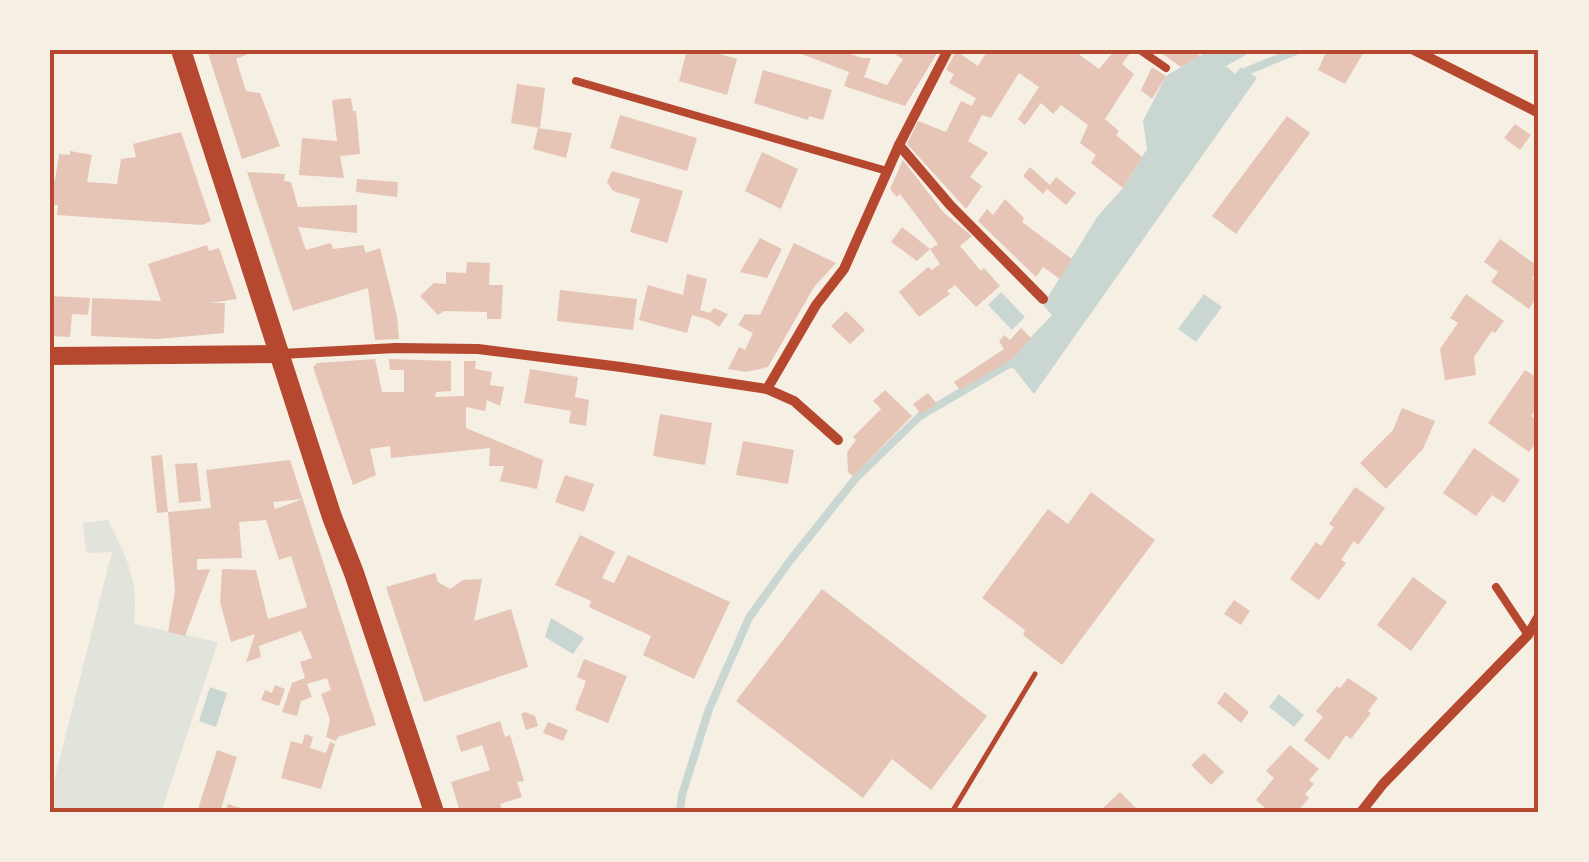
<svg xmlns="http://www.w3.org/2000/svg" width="1589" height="862" font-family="'Public Sans',sans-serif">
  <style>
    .green { fill: #e2e4dc }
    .water { fill: #c9d6d2 }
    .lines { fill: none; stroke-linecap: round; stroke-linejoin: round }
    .stream { stroke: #c9d6d2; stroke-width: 8 }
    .building { fill: #e6c5b7; fill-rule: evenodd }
    .path { stroke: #b5482f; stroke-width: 5 }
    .service { stroke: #b5482f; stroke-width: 8 }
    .minor { stroke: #b5482f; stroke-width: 10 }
    .tertiary { stroke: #b5482f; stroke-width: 18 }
    .secondary { stroke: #b5482f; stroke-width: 20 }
    .neatline { fill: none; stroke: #b5482f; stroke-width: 4 }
  </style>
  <rect width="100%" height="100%" fill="#f6efe4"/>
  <!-- green -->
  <path class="green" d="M 108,520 C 127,559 139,579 134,624 L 218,642 L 161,812 L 50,812 L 50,797 L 112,552 L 86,553 L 83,523 Z"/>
  <!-- water -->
  <g class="water">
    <polygon points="1210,50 1268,51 1251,52 1226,66 1235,74 1241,67 1257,78 1034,394 1008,361 1052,315 1043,305 1097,217 1123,188 1147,149 1143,121 1166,76"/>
    <polygon points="1001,292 1025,317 1012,330 988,305"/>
    <polygon points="1204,294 1222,307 1196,342 1178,329"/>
    <polygon points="551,618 584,638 573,654 545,637"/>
    <polygon points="210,687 227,693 216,727 199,721"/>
    <polygon points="1279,694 1304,715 1294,727 1269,707"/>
  </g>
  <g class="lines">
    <!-- stream -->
    <g class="stream">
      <polyline points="1243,78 1247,71 1298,50"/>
      <polyline points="680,812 682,795 709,709 749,618 789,562 856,478 920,416 1009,364 1020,365"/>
    </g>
  </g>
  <!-- building -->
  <g class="building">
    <polygon points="207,50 249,50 250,53 236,59 246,91 260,93 280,146 242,159"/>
    <polygon points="687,50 706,50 737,59 727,95 679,81"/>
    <polygon points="791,50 839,50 862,58 871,58 864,77 887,85 903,59 896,55 899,50 939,50 905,106 844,86 849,72"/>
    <polygon points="988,50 1073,50 1099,69 1115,50 1130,53 1122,64 1134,74 1105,119 1119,131 1116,135 1142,157 1123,188 1091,163 1096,155 1080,143 1088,125 1061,105 1053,114 1041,103 1025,125 1018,119 1039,87 1019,73 991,118 982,115 968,141 988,153 970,177 982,186 966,209 907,144 918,121 946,132 961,101 972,106 976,98 949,83 954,74 946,70 956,51 978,66"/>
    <polygon points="1157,50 1193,50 1200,56 1181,67"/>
    <polygon points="1327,50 1365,50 1345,84 1318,70"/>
    <polygon points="1152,67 1166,76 1152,99 1141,90"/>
    <polygon points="763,70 832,90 823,120 809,116 808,120 754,103"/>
    <polygon points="517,84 545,88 540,128 511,123"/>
    <polygon points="351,98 353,111 356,111 360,154 340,156 344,178 299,175 302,138 337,141 332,100"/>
    <polygon points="620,115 697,138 687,171 610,148"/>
    <polygon points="1287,116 1310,133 1236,234 1212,216"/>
    <polygon points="1515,124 1531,135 1520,150 1504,138"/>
    <polygon points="538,128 572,133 566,158 533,149"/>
    <polygon points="181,132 211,221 202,225 57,215 58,205 50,205 50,179 55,180 59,154 70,155 70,151 92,155 87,182 117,184 121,159 136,157 133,144"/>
    <polygon points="762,152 798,169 781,209 745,191"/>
    <polygon points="903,160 944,213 972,236 960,246 981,271 984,268 1000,286 976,307 955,285 947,291 950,294 919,317 899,292 928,267 932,270 940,264 930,249 938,244 900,194 897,197 890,189"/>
    <polygon points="1030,167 1050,185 1056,177 1076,193 1066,205 1047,189 1043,194 1023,176"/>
    <polygon points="612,171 683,191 667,243 630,232 640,199 613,191 607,182"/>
    <polygon points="247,172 285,174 284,181 291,182 298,207 357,205 357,233 298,227 306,250 331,243 333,249 363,245 366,253 380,248 397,316 399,339 375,340 368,288 293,311"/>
    <polygon points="357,179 398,182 397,197 356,192"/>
    <polygon points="1005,199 1024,218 1022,222 1072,259 1060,279 1043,267 1036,277 978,221 987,209 993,215"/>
    <polygon points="902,227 930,249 917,261 891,242"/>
    <polygon points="760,238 782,249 767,278 740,272"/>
    <polygon points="1500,239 1539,267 1532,278 1539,284 1539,294 1529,309 1491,282 1498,272 1484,262"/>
    <polygon points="794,243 836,263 814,287 768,367 746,372 728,369 739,347 745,350 753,333 738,325 745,314 760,315"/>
    <polygon points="207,245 209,251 219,248 237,299 210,303 225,303 224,333 158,339 91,336 92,298 161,301 148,264"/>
    <polygon points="467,262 490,263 489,285 503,285 501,319 487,319 487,312 444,311 438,315 420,296 434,283 446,284 446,272 466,273"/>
    <polygon points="687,274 707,279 700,310 710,313 714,308 728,314 719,327 709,320 692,315 687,333 639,320 648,285 683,295"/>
    <polygon points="560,290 637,299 633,330 557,321"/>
    <polygon points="1466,294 1504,321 1495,333 1492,331 1474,357 1476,375 1445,380 1440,349 1458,323 1450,318"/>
    <polygon points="50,296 90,298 88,315 72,314 70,337 50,336"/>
    <polygon points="846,311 865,330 850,344 831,326"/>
    <polygon points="1021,328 1031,338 1012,359 960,390 954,382 1004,349 999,341 1004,335 1010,340"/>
    <polygon points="375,359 382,392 404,392 404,370 390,370 389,359 451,361 451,391 436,392 435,397 464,396 464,361 476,361 475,369 492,372 490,385 504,387 500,406 487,400 485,411 466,407 466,428 543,460 537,489 500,481 504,466 489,466 490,448 391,458 390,446 370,449 376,475 353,485 313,367 317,363"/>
    <polygon points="530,369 578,377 575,397 589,400 586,426 569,423 571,411 524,403"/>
    <polygon points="1525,370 1539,379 1539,405 1531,416 1539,421 1539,439 1529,452 1488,423"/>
    <polygon points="885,390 912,416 853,476 848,472 847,452 856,440 853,437 881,409 873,401"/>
    <polygon points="928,393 937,404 921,414 913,404"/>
    <polygon points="1402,408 1435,421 1423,449 1386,489 1360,463 1393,430"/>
    <polygon points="660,414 712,423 705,465 653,456"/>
    <polygon points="743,441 794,450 788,484 736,475"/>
    <polygon points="1474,448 1520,480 1504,503 1492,495 1476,516 1443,493"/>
    <polygon points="162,455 168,512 157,513 151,456"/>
    <path d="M 290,460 L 376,725 L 338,737 L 336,741 L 326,737 L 330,720 L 321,694 L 331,690 L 327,678 L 307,684 L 312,697 L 301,701 L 297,716 L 282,712 L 292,683 L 305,678 L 300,662 L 312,658 L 301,631 L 259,646 L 261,657 L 246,662 L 255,634 L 231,642 L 220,602 L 222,569 L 256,570 L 268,619 L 307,607 L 291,556 L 279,560 L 266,520 L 239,522 L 242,558 L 197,559 L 197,570 L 210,569 L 185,636 L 168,632 L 175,591 L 168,512 L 211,508 L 206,470 ZM 303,499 L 275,509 L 273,502 Z"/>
    <polygon points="197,463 201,501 179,503 175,464"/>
    <polygon points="565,475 594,484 584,512 555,502"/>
    <polygon points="1355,487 1385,508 1358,545 1354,541 1341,560 1346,563 1319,600 1290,579 1316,542 1321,546 1334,527 1329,524"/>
    <polygon points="1091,492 1155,540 1062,665 1023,635 1025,630 982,598 1048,509 1068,524"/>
    <polygon points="580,535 615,552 602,578 614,583 628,555 730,602 694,679 643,655 651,636 589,607 591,601 555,585"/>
    <polygon points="435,573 438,582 450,589 463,580 482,579 474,621 511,609 528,667 424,702 386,587"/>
    <polygon points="1413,577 1447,602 1411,651 1377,625"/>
    <polygon points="822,589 987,716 931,790 892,759 863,798 736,701"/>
    <polygon points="1234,600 1250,611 1241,625 1224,614"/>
    <polygon points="584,659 627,676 608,723 575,710 586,681 577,677"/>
    <polygon points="1348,678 1378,698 1368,711 1371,713 1351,739 1346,735 1329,760 1304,740 1323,717 1316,711 1337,686 1340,688"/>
    <polygon points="275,685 285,689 279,706 261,700 265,690 272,693"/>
    <polygon points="1225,692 1249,712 1241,723 1217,703"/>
    <polygon points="525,712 535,716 538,726 526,730 521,714"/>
    <polygon points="500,721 505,737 510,735 524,781 517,782 522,797 500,804 503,812 460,812 451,782 490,770 482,745 461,752 456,736"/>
    <polygon points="548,722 568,730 563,741 543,733"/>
    <polygon points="305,734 313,737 310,748 326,753 330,742 335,744 321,789 281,778 291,741 302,744"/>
    <polygon points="1290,745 1319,769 1309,780 1314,784 1305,794 1309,798 1297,812 1270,812 1256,800 1274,778 1266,771"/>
    <polygon points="217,750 237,757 220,812 197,812"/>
    <polygon points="1204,753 1224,772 1211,785 1191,765"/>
    <polygon points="1120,792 1137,809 1133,812 1104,812 1101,810"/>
    <polygon points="228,804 250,811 250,812 225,812"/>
  </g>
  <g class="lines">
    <!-- path -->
    <polyline class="path" points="952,812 1035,674"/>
    <!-- service -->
    <g class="service">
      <polyline points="1140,50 1166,68"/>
      <polyline points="576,81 887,171"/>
      <polyline points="1496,587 1528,635"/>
    </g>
    <!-- minor -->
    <g class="minor">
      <polyline points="1414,50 1539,113"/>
      <polyline points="899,145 950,205 1043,299"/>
      <polyline points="281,354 396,348 478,349 621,367 767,389 794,401 838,440"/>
      <polyline points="767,389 816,305 844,269 899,145 948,50"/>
      <polyline points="1361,812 1383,784 1528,635 1539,616"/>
    </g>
    <!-- tertiary -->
    <polyline class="tertiary" points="50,356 281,354"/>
    <!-- secondary -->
    <polyline class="secondary" points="181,50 332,517 354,573 434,812"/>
  </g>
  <!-- border -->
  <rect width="1589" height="862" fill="none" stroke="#f6efe4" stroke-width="105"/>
  <rect x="52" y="52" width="1484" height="758" class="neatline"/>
</svg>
